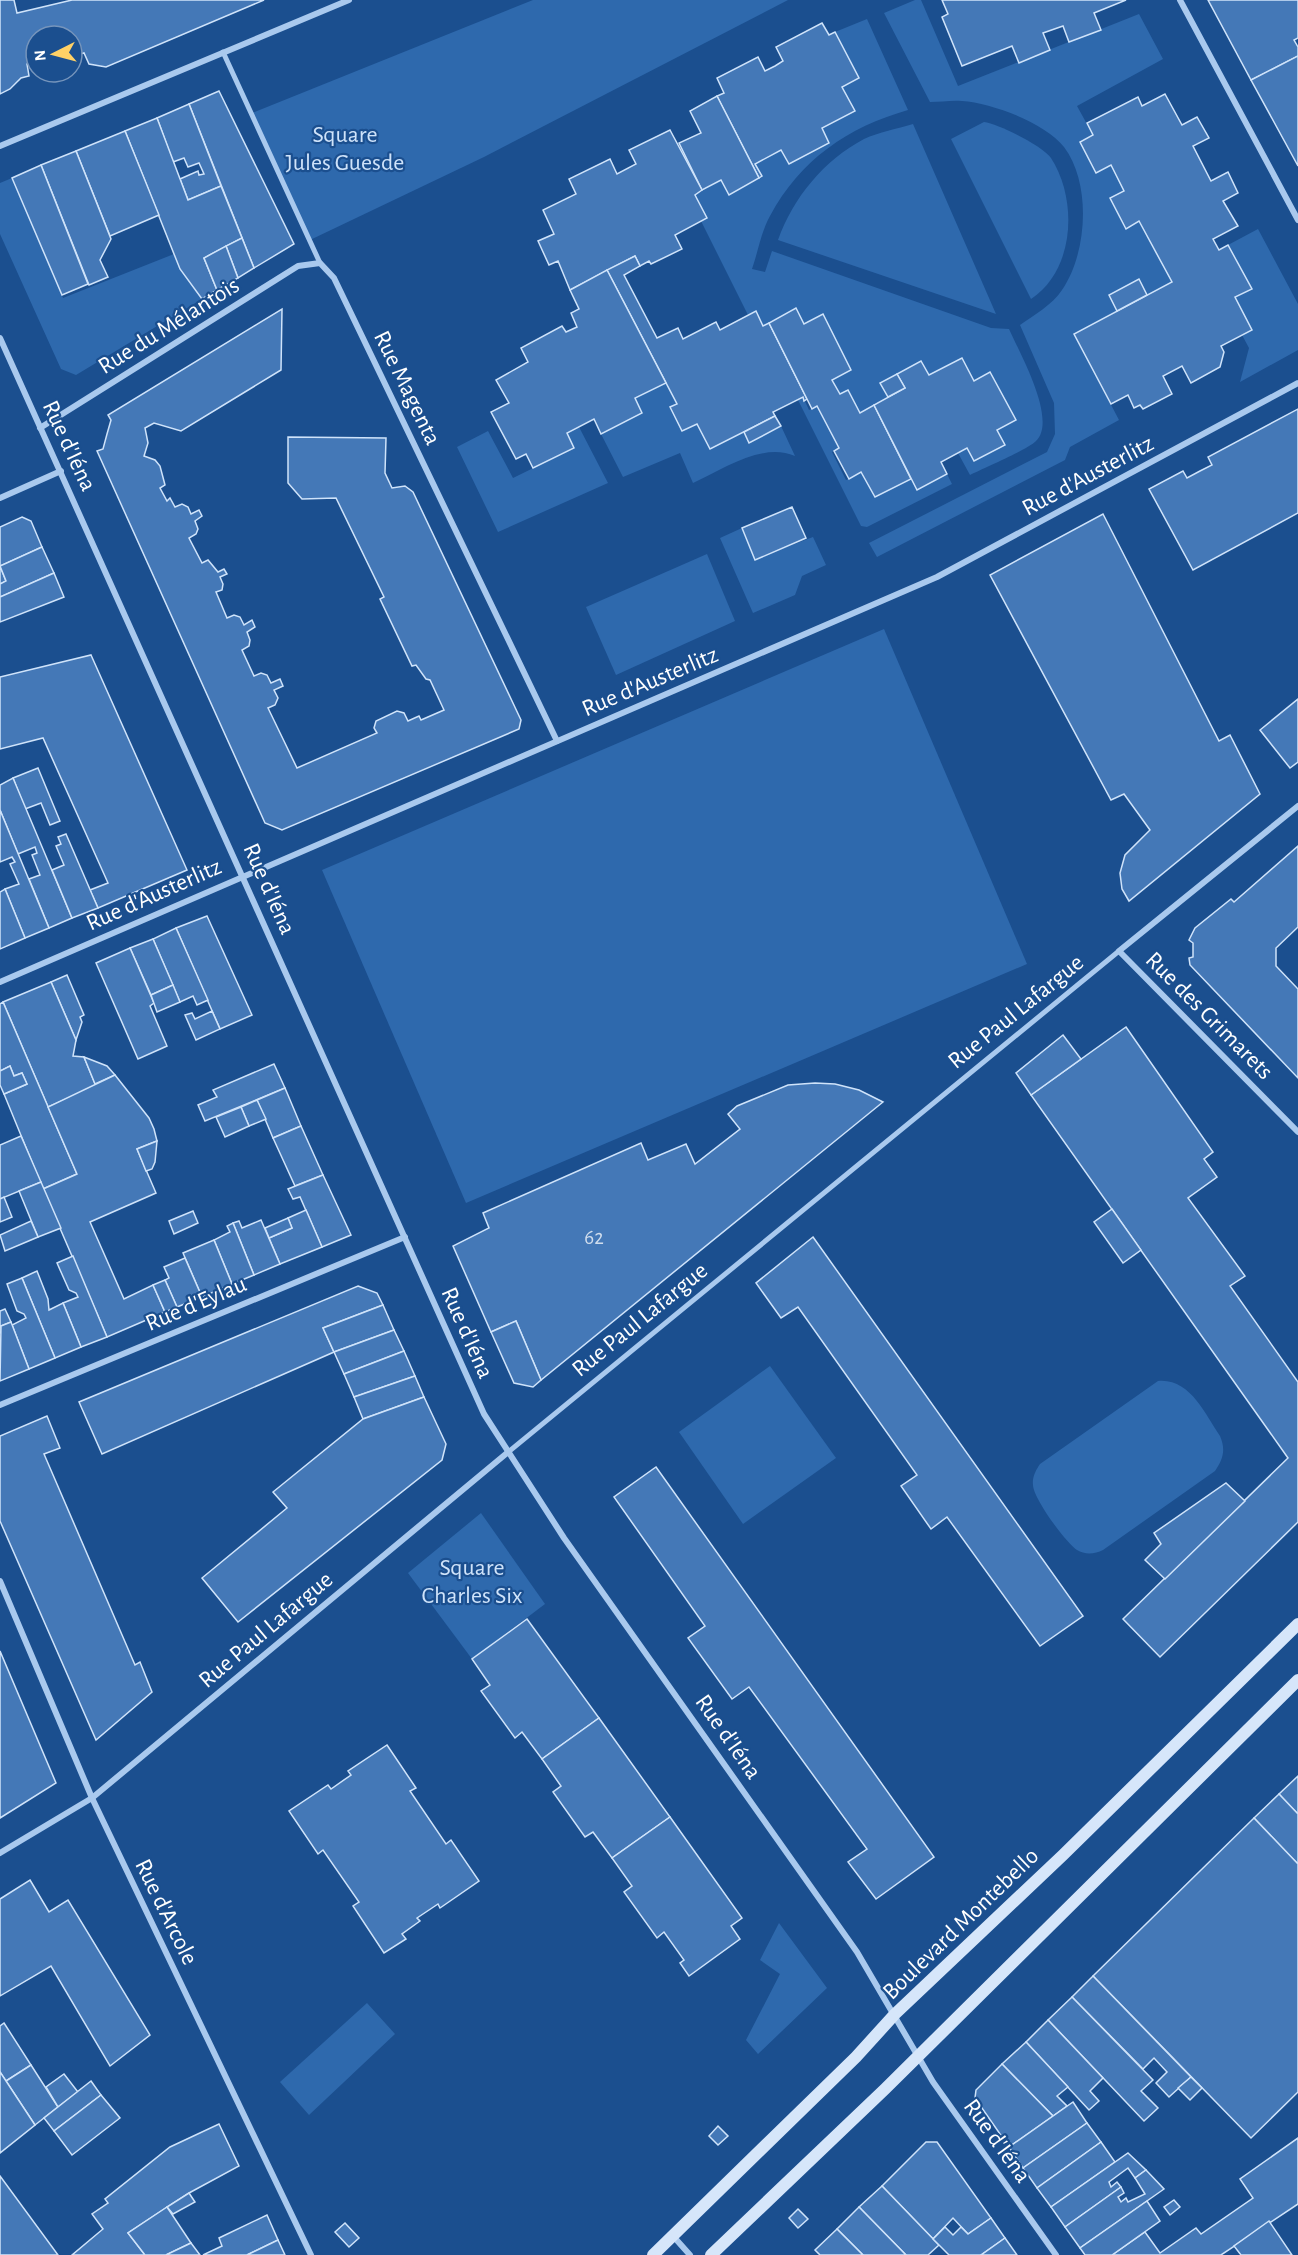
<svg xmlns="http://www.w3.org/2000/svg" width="1298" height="2255" font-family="'Alegreya Sans',sans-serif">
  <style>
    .green { fill: #2e69ad }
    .building { fill: #4478b7; stroke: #cfe3fa; stroke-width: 1.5 }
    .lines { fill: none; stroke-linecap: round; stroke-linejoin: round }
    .pedestrian { stroke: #a9c9ee; stroke-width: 5 }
    .minor { stroke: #a9c9ee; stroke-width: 6 }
    .secondary { stroke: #d6e6fa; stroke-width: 12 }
    .labels { text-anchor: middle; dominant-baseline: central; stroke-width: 4.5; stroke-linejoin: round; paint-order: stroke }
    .number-label { font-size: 21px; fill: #d0dded }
    .park-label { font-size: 24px; fill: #cfe3fa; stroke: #1b4f8f }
    .street-label { font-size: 24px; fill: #fff; stroke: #1b4f8f }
  </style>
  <rect width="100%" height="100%" fill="#1b4f8f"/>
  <!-- green -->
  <g class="green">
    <polygon points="533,0 788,0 484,157 310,240 252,113"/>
    <path d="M 915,0 L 921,0 L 958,86 L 1139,14 L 1163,59 L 1077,106 L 1093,135 L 1080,142 L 1096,172 L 1111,165 L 1124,191 L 1110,198 L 1125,228 L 1139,221 L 1172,282 L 1147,295 L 1139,280 L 1109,295 L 1117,311 L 1074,334 L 1119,420 L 1070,447 L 1065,460 L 877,557 L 869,543 L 1047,452 L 1055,434 L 1054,403 L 1020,325 C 1034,315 1052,305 1062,290 C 1087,254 1092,184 1064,147 C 1045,123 992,103 962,101 C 952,100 940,102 930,102 L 884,13 Z"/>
    <path d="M 867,19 L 908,110 C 848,127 800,160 770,216 C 761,232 758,252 752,269 L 765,272 L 772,251 L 991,328 L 1009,329 C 1019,352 1058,420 1036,441 C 1027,450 984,468 970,475 L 958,453 L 967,448 L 974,460 L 1005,445 L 997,430 L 1015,420 L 989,372 L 974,381 L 962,358 L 929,375 L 921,361 L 881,383 L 888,397 L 860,413 L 848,390 L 840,394 L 832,380 L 851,370 L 823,314 L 804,324 L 795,308 L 763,326 L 756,311 L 748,315 L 701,221 L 707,217 L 695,195 L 721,180 L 729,195 L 762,177 L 755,164 L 781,150 L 789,164 L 829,143 L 822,128 L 855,111 L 842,87 L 859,78 L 835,32 Z"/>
    <path d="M 984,122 C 999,124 1043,146 1051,158 C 1078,200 1075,270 1031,299 L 951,139 Z"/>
    <path d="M 913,124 L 996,314 L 778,240 C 793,198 824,160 864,139 C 879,132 897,129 913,124 Z"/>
    <polygon points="12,178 63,298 174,254 179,265 202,299 76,375 61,369 0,234 0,183"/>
    <polygon points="1258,229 1298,304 1298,350 1240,382 1249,348 1242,335 1252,330 1235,297 1252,289 1228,245"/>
    <path d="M 666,383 L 677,404 L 682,431 L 697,424 L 743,431 L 749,443 L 781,426 L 795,456 C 762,442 724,469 693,483 L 680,453 L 623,477 L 601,434 L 635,398 Z"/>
    <polygon points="803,397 809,410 817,406 839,448 832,452 846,480 861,472 875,497 911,479 917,489 947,474 952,484 867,527 861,526 798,400"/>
    <polygon points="579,427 608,483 498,532 457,447 488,431 513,478 574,448 567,433"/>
    <polygon points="742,528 755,559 813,537 826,565 802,576 795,595 753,613 720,538"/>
    <polygon points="707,554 735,621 616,675 586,607"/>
    <polygon points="884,629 1027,964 466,1203 322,870"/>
    <polygon points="770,1366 836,1458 743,1524 679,1432"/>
    <path d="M 1158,1381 C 1190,1378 1205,1414 1220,1436 C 1226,1450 1223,1459 1215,1471 L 1103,1550 C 1095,1554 1085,1555 1077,1550 C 1066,1543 1033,1498 1033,1485 C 1032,1477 1036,1470 1040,1464 Z"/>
    <polygon points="481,1513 545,1604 472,1659 408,1573"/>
    <polygon points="779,1923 827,1988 758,2054 746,2040 780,1974 760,1960"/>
    <polygon points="367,2003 395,2034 309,2115 280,2082"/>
  </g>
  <!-- building -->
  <g class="building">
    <polygon points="0,0 14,0 17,13 72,0 264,0 106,67 89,64 84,53 72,56 72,36 36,36 36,62 27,64 29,76 21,78 10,89 0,94"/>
    <polygon points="942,0 1126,0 1094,13 1101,30 1069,42 1063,26 1043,33 1050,50 1019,63 1012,46 962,66 942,17 948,14"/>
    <polygon points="1208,0 1298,0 1298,38 1294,40 1298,47 1298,56 1251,80"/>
    <polygon points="822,23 829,35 835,32 859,78 842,87 855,111 822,128 829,143 789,164 781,150 755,164 762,176 759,178 717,96 724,93 717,78 758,57 765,71 775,66 783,61 776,47"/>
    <polygon points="1298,56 1298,166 1251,80"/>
    <polygon points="219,91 294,244 254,268 189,104"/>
    <polygon points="1165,94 1182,125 1197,117 1209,138 1193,146 1211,181 1228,172 1238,193 1223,201 1238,226 1213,239 1219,250 1228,245 1252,289 1235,297 1252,330 1221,346 1224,352 1220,367 1191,383 1182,366 1163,376 1172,394 1143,409 1140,405 1134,408 1128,395 1111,404 1074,334 1172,282 1139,221 1126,229 1110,198 1124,191 1111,165 1096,173 1080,142 1093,135 1087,123 1138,97 1142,106"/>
    <polygon points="717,96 759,178 729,195 721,180 702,190 679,143 701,133 690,111"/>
    <polygon points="189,104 221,186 188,200 180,179 198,171 199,175 204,174 199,163 188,167 184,158 173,162 157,118"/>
    <polygon points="157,118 188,200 221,186 242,238 204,258 217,290 202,299 180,269 125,131"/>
    <polygon points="670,130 702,190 695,195 707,218 675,235 682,249 651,264 649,261 640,266 635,256 570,290 558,261 549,265 538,241 554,234 543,210 576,194 569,179 610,159 617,174 636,164 629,150"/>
    <polygon points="125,131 159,215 110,236 76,151"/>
    <polygon points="76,151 111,239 100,260 108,277 89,285 41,165"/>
    <polygon points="41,165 88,284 62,295 12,178"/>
    <polygon points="242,238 254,268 238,278 226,246"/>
    <polygon points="226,246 238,278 217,290 204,258"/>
    <polygon points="635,256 640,266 624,275 657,338 678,328 683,339 716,322 720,330 756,311 763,326 769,323 807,399 804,401 803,397 773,412 775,416 710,449 697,424 682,431 670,407 677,404 607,270"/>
    <polygon points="607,270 666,383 635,398 642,413 601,434 594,419 567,433 574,448 533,468 526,454 516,459 491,412 509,403 496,380 528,362 521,348 562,326 566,332 577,327 571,313 579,309 570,290"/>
    <polygon points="1139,279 1147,295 1117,311 1109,295"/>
    <polygon points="796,308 804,324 823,314 851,370 832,380 840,394 848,390 860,413 874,405 911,479 875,497 861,472 849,479 834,451 839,448 817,406 812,409 769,323"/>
    <polygon points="282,309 281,370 181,431 154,423 145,428 148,443 144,456 155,460 160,466 165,485 160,488 167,501 170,498 175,507 182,504 188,507 191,514 199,510 202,516 195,521 198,529 196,534 189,538 202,563 208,560 218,572 224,569 227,574 220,577 223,584 222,590 216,592 227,618 234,615 240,617 244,625 252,620 255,627 247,632 250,640 249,646 242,650 254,676 261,673 267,675 271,683 280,679 283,686 274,690 278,698 275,705 268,708 297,768 377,733 374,728 376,721 397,711 404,713 408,721 419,716 421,720 444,710 430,680 426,679 416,665 412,666 380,599 384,597 336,498 302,499 288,483 288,437 386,438 385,473 392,488 405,486 413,492 521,720 519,729 282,830 265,823 97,451 103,449 107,434 111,420 108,415"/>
    <polygon points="962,358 974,381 990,372 1016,420 997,430 1005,445 974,461 967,448 941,462 947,474 917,490 874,405 905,388 897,374 921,361 929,375"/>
    <polygon points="897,374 905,388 888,397 880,383"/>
    <polygon points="1298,409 1298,513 1193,570 1149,489 1183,471 1187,478 1200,471 1212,465 1208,457"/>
    <polygon points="775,416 781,426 749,443 744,432"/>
    <polygon points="792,507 806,538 755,560 742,528"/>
    <polygon points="1103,514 1219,741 1230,735 1260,794 1129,901 1122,889 1120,873 1125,855 1150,830 1124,794 1111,800 990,575"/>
    <polygon points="22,517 31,521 42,547 0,566 6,581 0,584 0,527"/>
    <polygon points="42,547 54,573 0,597 0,584 6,581 0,566"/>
    <polygon points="54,573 64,597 0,622 0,597"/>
    <polygon points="91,655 187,870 98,908 90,890 108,883 43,738 0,749 0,677"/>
    <polygon points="1298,699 1298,762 1290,768 1260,730"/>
    <polygon points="38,768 60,821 50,825 41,803 25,809 13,778"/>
    <polygon points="13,778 72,918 49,928 29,879 40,875 32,855 37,853 35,847 18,854 0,810 0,785"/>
    <polygon points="0,810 49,928 25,938 5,889 19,884 10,864 15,862 12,857 0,862"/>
    <polygon points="66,834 98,908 72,918 52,870 64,865 56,846 61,844 58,837"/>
    <polygon points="1298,846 1298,927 1276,948 1276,966 1298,989 1298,1078 1190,965 1189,958 1193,957 1193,943 1189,940 1195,928 1231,899 1234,902"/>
    <polygon points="5,889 25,938 0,949 0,892"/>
    <polygon points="207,916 252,1015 220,1029 176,928"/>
    <polygon points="176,928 208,1000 197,1005 193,996 180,1002 153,939"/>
    <polygon points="153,939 173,985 151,995 130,948"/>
    <polygon points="130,948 154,1003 150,1006 167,1046 138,1059 96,963"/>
    <polygon points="67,975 84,1015 80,1017 82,1022 76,1040 51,982"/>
    <polygon points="51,982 76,1040 73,1056 84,1057 96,1086 48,1107 3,1002"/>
    <polygon points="173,985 180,1002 157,1012 151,995"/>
    <polygon points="3,1002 77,1174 43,1189 4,1094 27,1084 22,1073 14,1076 10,1066 0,1071 0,1004"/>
    <polygon points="212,1011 220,1029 196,1040 185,1015 192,1013 195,1019"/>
    <polygon points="1126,1027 1213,1152 1204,1159 1217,1177 1188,1198 1245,1276 1230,1286 1298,1382 1298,1522 1160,1657 1123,1619 1288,1458 1031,1095"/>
    <polygon points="1063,1035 1081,1059 1031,1095 1016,1073"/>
    <polygon points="84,1057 107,1066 115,1075 95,1084"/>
    <polygon points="274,1064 285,1088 205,1121 198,1105 217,1097 213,1090"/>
    <polygon points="10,1066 14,1076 22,1073 27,1084 4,1094 0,1085 0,1071"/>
    <polygon points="115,1075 149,1118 154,1129 157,1141 137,1149 156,1193 90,1222 124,1299 153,1285 165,1312 107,1337 43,1189 77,1174 48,1107"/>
    <polygon points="815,1083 835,1084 859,1090 883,1102 541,1380 516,1321 491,1332 453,1246 489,1228 483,1213 641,1143 648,1160 686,1144 695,1164 740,1129 728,1114 737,1106 788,1085"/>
    <polygon points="285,1088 301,1126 273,1138 257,1100"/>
    <polygon points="257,1100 266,1119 249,1126 241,1107"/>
    <polygon points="241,1107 249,1126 225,1137 216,1117"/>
    <polygon points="301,1126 323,1175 295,1186 273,1138"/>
    <polygon points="21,1136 41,1182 0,1199 0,1145"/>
    <polygon points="157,1141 155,1162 152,1169 146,1171 137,1149"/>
    <polygon points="323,1175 351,1235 322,1247 300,1197 293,1199 288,1189"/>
    <polygon points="41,1182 61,1228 38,1237 19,1191"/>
    <polygon points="4,1197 12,1217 0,1222 0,1199"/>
    <polygon points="1112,1209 1141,1250 1123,1263 1094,1222"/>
    <polygon points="306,1210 322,1247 280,1264 269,1238 292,1228 288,1218"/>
    <polygon points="193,1211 198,1223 174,1234 169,1221"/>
    <polygon points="288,1218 292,1228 269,1238 265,1228"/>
    <polygon points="261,1220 280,1264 254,1275 233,1223 239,1221 242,1228"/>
    <polygon points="31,1221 38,1237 5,1251 0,1235"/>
    <polygon points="233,1223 254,1275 232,1284 214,1240 230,1232 227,1226"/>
    <polygon points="813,1237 1083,1616 1040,1646 947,1517 931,1529 901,1486 917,1475 798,1307 781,1318 756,1283"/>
    <polygon points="214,1240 232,1284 202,1297 183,1253"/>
    <polygon points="73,1256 107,1337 81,1347 63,1303 78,1297 76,1293 69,1290 57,1263"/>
    <polygon points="185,1258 202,1297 177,1307 165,1280 169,1278 164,1267"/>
    <polygon points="37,1271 48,1299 49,1310 63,1303 81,1347 55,1358 22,1278"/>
    <polygon points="22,1278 55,1358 29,1369 12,1325 26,1318 24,1314 17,1311 7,1284"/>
    <polygon points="165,1280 177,1307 165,1312 153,1285"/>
    <polygon points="358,1286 377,1293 383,1305 323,1328 334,1352 102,1454 79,1402"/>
    <polygon points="383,1305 394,1330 334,1352 323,1328"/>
    <polygon points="5,1309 11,1322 1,1326 3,1331 0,1333 0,1311"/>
    <polygon points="516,1321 541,1380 533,1387 514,1383 491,1332"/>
    <polygon points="11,1322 29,1369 0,1381 1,1326"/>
    <polygon points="394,1330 404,1351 344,1374 334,1352"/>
    <polygon points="404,1351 415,1376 354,1397 344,1374"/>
    <polygon points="415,1376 424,1397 363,1419 354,1397"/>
    <polygon points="424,1397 446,1444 442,1460 238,1622 202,1578 287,1508 273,1492 363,1419"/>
    <polygon points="47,1416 60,1448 44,1454 135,1665 140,1662 152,1692 96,1740 0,1521 0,1436"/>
    <polygon points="656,1467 934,1857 876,1899 848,1862 867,1849 749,1687 732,1699 688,1638 705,1626 614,1497"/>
    <polygon points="1226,1483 1245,1501 1165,1579 1145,1560 1161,1544 1154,1533"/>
    <polygon points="527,1619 599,1718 542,1759 522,1732 515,1738 481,1691 490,1685 472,1659"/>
    <polygon points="0,1651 56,1783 0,1818"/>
    <polygon points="599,1718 670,1817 612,1858 593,1832 585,1837 553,1792 561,1786 542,1759"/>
    <polygon points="387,1745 416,1788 410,1791 446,1844 451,1840 479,1881 440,1908 438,1904 417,1918 420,1921 402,1934 406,1939 384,1953 353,1906 359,1902 323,1850 318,1854 289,1811 328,1785 331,1789 351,1775 348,1771"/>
    <polygon points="1298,1776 1298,1814 1279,1794"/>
    <polygon points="1279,1794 1298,1814 1298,1864 1254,1818"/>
    <polygon points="670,1817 742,1918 731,1926 740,1939 689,1976 680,1963 684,1960 664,1932 657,1938 624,1892 632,1886 612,1858"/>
    <polygon points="1254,1818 1298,1864 1298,2092 1251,2138 1093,1976"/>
    <polygon points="30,1880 49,1912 68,1900 150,2035 110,2066 51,1966 0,1996 0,1899"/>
    <polygon points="1093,1976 1191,2077 1169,2097 1156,2083 1167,2072 1154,2058 1143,2069 1072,1997"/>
    <polygon points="1072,1997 1153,2080 1141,2091 1158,2108 1144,2121 1048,2020"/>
    <polygon points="1048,2020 1103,2078 1090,2091 1099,2101 1089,2110 1026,2042"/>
    <polygon points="4,2023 31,2065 6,2081 0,2072 0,2026"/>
    <polygon points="1026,2042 1068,2087 1057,2096 1067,2106 1053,2116 1002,2064"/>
    <polygon points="1002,2064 1053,2116 1009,2147 975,2098 976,2090"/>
    <polygon points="31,2065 58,2107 35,2125 6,2081"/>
    <polygon points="0,2072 35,2125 0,2153"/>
    <polygon points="64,2074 78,2092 58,2107 46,2087"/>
    <polygon points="1191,2077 1202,2088 1190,2100 1178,2088"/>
    <polygon points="91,2081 101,2095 54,2131 44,2118"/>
    <polygon points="101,2095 120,2118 72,2155 54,2131"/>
    <polygon points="1073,2102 1087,2123 1023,2168 1009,2147"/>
    <polygon points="1087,2123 1101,2142 1037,2188 1023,2168"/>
    <polygon points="219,2124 239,2166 189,2193 128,2233 145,2255 72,2255 103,2229 92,2214 108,2203 105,2199 170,2147"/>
    <polygon points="718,2126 728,2136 718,2145 709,2136"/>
    <polygon points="1298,2138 1298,2204 1221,2255 1112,2255 1145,2232 1160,2253 1196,2228 1201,2234 1253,2198 1240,2179"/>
    <polygon points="926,2142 937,2142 991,2218 968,2234 953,2218 933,2239 882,2186"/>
    <polygon points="1101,2142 1115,2162 1051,2207 1037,2188"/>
    <polygon points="1128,2153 1146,2170 1135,2178 1128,2168 1109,2182 1111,2187 1117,2182 1121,2187 1065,2227 1051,2207"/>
    <polygon points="1146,2170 1164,2189 1080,2248 1065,2227 1121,2187 1124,2193 1118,2197 1121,2202 1126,2198 1128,2202 1145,2194 1135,2178"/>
    <polygon points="0,2176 58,2255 0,2255"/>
    <polygon points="882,2186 939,2245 928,2255 906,2255 859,2207"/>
    <polygon points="189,2193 195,2202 173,2214 167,2207"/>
    <polygon points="1174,2200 1180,2207 1170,2215 1164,2207"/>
    <polygon points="1147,2201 1160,2221 1112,2255 1085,2255 1080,2248"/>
    <polygon points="167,2207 191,2243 166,2255 145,2255 128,2233"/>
    <polygon points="859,2207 906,2255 863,2255 837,2229"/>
    <polygon points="798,2209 808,2219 798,2228 789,2218"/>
    <polygon points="267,2215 278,2240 247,2255 203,2255 222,2246 219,2238"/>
    <polygon points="991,2218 1005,2238 981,2255 949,2255 933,2239 945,2227 953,2235 961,2227 968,2234"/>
    <polygon points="1269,2221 1292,2255 1241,2255 1234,2246"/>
    <polygon points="345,2223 359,2238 349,2247 335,2232"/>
    <polygon points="837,2229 863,2255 820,2255 815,2250"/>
    <polygon points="1005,2238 1017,2255 981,2255"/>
    <polygon points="278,2240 285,2255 247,2255"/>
    <polygon points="191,2243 200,2255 166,2255"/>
  </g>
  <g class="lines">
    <!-- pedestrian -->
    <g class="pedestrian">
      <polyline points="223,52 320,263"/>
      <polyline points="507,1453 1119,951"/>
    </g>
    <!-- minor -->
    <g class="minor">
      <polyline points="1180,0 1298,220"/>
      <polyline points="0,146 349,0"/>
      <polyline points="0,338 484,1414 564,1538 857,1952 933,2082 1056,2255"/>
      <polyline points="40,428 298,266 320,263 334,278 557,741"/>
      <polyline points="0,498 61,471"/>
      <polyline points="1298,806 1119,951 1298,1132"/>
      <polyline points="0,982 937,577 1298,383"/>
      <polyline points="0,1405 405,1237"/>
      <polyline points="0,1581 92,1798 311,2255"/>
      <polyline points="0,1853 92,1798 507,1453"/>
      <polyline points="673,2236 690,2255"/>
    </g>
    <!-- secondary -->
    <g class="secondary">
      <polyline points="653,2255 856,2057 895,2014 1063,1855 1298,1624"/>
      <polyline points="711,2255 885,2089 1298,1680"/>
    </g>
  </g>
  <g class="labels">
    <!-- number labels -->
    <g class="number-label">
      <text x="594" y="1237">62</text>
    </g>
    <!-- park labels -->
    <g class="park-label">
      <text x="345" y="135">Square<tspan x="345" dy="28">Jules Guesde</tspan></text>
      <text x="472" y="1568">Square<tspan x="472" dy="28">Charles Six</tspan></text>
    </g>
    <!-- street labels -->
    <g class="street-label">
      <text transform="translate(169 326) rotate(-32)">Rue du Mélantois</text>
      <text transform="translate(407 388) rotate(64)">Rue Magenta</text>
      <text transform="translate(69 446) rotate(65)">Rue d'Iéna</text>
      <text transform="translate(1088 476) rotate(-28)">Rue d'Austerlitz</text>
      <text transform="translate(650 682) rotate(-23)">Rue d'Austerlitz</text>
      <text transform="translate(269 889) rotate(66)">Rue d'Iéna</text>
      <text transform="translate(154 895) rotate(-24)">Rue d'Austerlitz</text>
      <text transform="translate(1016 1012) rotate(-39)">Rue Paul Lafargue</text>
      <text transform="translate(1209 1016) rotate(45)">Rue des Grimarets</text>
      <text transform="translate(196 1304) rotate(-23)">Rue d'Eylau</text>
      <text transform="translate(640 1320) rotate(-39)">Rue Paul Lafargue</text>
      <text transform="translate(467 1333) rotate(66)">Rue d'Iéna</text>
      <text transform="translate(266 1630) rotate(-40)">Rue Paul Lafargue</text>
      <text transform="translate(728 1737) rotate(55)">Rue d'Iéna</text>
      <text transform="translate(166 1912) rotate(64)">Rue d'Arcole</text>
      <text transform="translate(961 1924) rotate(-44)">Boulevard Montebello</text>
      <text transform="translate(997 2141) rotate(54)">Rue d'Iéna</text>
    </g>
  </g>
  <!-- north arrow -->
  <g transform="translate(54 54) rotate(264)"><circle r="28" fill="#1b4f8f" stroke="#7695bc" stroke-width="1.5"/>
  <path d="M0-4.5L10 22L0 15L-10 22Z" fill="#ffd166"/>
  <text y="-9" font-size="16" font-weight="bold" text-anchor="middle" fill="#ffffff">N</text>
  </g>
</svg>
